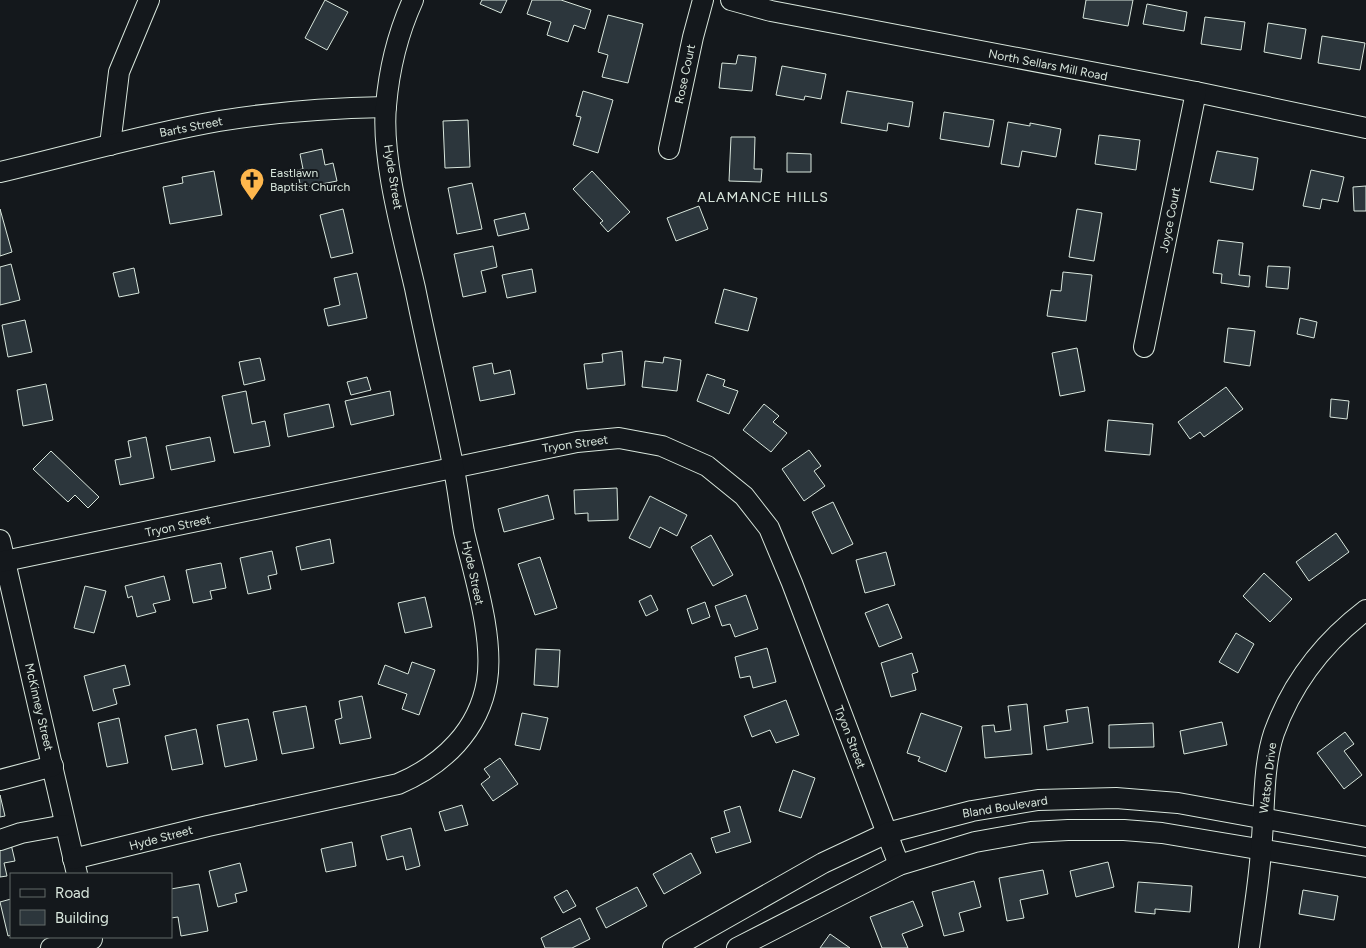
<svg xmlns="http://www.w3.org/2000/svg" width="1366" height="948" font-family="Figtree,sans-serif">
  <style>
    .building { fill: #2c363c; stroke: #d8e6dc }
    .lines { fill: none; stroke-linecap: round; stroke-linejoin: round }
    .minor-casing { stroke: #d8e6dc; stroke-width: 22 }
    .minor { stroke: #14181c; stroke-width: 20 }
    .labels { text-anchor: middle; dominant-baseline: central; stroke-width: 4; stroke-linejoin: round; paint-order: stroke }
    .street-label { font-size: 12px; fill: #d8e6dc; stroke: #14181c }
    .poi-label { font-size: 12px; fill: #d8e6dc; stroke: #14181c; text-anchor: start }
    .neighbourhood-label { font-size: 14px; letter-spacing: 1px; fill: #d8e6dc; stroke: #14181c }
  </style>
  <rect width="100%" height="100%" fill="#14181c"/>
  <!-- building -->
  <g class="building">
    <polygon points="325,0 348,12 327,50 305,38"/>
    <polygon points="482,0 507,0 501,13 480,4"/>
    <polygon points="532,0 561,0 591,10 585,29 574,25 568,42 547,35 551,22 527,14"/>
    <polygon points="1086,0 1133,0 1128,26 1083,18"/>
    <polygon points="1147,4 1187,12 1184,31 1143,24"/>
    <polygon points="608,15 643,24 628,83 602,77 608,55 598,52"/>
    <polygon points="1205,17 1245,22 1241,50 1201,44"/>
    <polygon points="1268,23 1306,29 1301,59 1264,52"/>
    <polygon points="1322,36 1365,43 1360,70 1318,63"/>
    <polygon points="738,55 756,57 752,91 719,88 722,63 736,64"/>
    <polygon points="782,66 826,74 821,99 805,96 804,100 776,95"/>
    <polygon points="583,91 613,100 598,153 573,145 581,117 576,116"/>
    <polygon points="847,91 913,102 909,127 888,123 887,131 841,123"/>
    <polygon points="944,112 994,120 989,147 940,139"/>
    <polygon points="468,120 470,167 445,168 443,121"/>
    <polygon points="1008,122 1030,126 1030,123 1061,129 1056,157 1022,151 1019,167 1001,164"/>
    <polygon points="1099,135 1140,140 1136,170 1095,164"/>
    <polygon points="731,137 755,137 754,169 762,169 761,182 729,181"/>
    <polygon points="322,149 325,165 333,163 337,181 301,188 297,170 303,169 300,154"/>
    <polygon points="1217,151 1258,158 1253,190 1210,182"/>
    <polygon points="787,153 811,154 811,172 787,172"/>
    <polygon points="1311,170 1344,177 1338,202 1322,199 1320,209 1303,206"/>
    <polygon points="214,171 222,215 170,224 163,187 183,183 182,177"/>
    <polygon points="592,171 630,212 608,232 600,223 603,221 573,189"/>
    <polygon points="472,183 482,229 457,234 448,188"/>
    <polygon points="1366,186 1366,211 1354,211 1353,187"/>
    <polygon points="699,206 708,229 676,241 667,218"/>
    <polygon points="0,209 12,252 0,256"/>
    <polygon points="343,209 353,253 331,258 320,215"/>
    <polygon points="1077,209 1102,213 1094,261 1069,257"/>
    <polygon points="525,213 529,229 498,236 494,220"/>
    <polygon points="1218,240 1243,243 1239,275 1250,276 1249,287 1221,283 1222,274 1213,273"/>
    <polygon points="493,246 497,267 481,271 486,292 463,297 454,254"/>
    <polygon points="11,264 20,300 0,305 0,267"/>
    <polygon points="1268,266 1290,267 1288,289 1266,287"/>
    <polygon points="134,268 139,293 119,297 113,273"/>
    <polygon points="532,269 536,292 507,298 502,275"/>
    <polygon points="1063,272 1092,275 1086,321 1047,316 1051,290 1061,291"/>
    <polygon points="357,273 367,318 328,326 324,309 340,305 334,278"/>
    <polygon points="724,289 757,298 748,331 715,323"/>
    <polygon points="1300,318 1317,322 1314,338 1297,334"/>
    <polygon points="25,320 32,352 8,357 2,325"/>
    <polygon points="1228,328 1255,331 1250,366 1224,362"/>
    <polygon points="1077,348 1085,391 1060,396 1052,353"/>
    <polygon points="622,351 625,385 587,389 584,364 603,362 602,354"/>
    <polygon points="664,357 681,360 677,391 642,387 645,361 663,363"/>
    <polygon points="260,358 265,380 244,385 239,362"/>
    <polygon points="492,363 494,374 510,370 515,394 480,401 473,367"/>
    <polygon points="707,374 725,380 723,386 738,391 729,414 697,401"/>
    <polygon points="367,377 371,390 351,395 347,382"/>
    <polygon points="46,384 53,420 23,426 17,390"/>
    <polygon points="1226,387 1243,409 1204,437 1200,432 1190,439 1178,422"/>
    <polygon points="246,391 252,424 265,421 270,446 234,453 222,396"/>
    <polygon points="390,391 394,415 351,425 345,401"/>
    <polygon points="1331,399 1349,401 1347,419 1330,417"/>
    <polygon points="329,404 334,427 288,437 284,414"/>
    <polygon points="764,404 779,416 773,422 787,433 771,452 743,430"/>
    <polygon points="1108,420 1153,424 1150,455 1105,451"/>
    <polygon points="146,437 154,478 120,485 115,460 131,457 128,441"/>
    <polygon points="210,437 215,461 171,470 166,446"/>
    <polygon points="809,450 821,466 814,471 825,486 804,501 782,469"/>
    <polygon points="51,451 99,497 88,508 75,495 68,502 33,469"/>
    <polygon points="617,488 618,520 588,521 588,513 575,514 574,490"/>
    <polygon points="548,495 554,519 504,532 498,509"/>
    <polygon points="650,496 687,515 677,536 660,527 650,548 629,538"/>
    <polygon points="833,502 853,544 832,554 812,512"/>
    <polygon points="1336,533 1349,552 1309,581 1296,562"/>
    <polygon points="711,535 733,575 713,586 691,547"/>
    <polygon points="330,539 334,563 301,570 296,547"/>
    <polygon points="272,551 277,574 268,576 271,589 248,594 240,558"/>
    <polygon points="886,552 895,585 865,593 856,560"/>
    <polygon points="540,557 557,608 535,615 518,564"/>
    <polygon points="221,563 226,588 210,591 212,599 193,603 186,570"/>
    <polygon points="1264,573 1292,599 1270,622 1243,596"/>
    <polygon points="164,576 170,600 153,604 156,612 137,617 132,596 128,598 125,586"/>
    <polygon points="85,586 106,591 94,633 74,628"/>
    <polygon points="651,595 658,610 646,616 639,601"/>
    <polygon points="746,595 758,629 735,637 730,624 722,626 715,606"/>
    <polygon points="425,597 432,627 405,633 398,603"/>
    <polygon points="705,602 710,617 692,624 687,609"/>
    <polygon points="888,604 902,638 879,647 865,613"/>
    <polygon points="1236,633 1254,644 1238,673 1219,662"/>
    <polygon points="767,648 776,682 753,688 750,676 740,678 735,657"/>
    <polygon points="536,649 560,650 558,687 534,685"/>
    <polygon points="912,653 918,672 912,674 916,690 891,697 881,663"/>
    <polygon points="412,662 435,670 419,715 402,709 407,694 378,684 385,665 408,674"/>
    <polygon points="125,665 130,685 113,689 117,704 93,711 84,676"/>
    <polygon points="362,696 371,738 340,744 335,720 342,718 339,701"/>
    <polygon points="786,700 799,735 776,743 770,730 752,737 744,716"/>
    <polygon points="1027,704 1032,754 985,758 982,726 994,725 995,732 1011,730 1008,706"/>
    <polygon points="306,706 314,748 282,754 273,712"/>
    <polygon points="1088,707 1093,743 1047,750 1044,726 1068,722 1066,710"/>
    <polygon points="522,713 548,718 540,750 515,745"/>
    <polygon points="921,713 962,727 946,772 918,761 920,757 907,753"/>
    <polygon points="119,718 128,763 107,767 98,723"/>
    <polygon points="248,719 257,760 225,767 217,725"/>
    <polygon points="1222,722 1227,745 1184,754 1180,731"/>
    <polygon points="1153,723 1154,747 1109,748 1109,725"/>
    <polygon points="196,729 203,764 172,770 165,736"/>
    <polygon points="1345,732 1354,744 1344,751 1362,775 1344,789 1317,753"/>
    <polygon points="500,758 518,784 493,801 481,784 490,777 484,769"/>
    <polygon points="793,770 815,778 801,818 779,811"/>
    <polygon points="0,795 5,816 0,817"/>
    <polygon points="462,805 468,825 445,831 439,812"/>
    <polygon points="740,806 751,842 716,853 711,838 730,832 724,811"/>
    <polygon points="411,828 420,866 406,870 403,856 387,860 381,836"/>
    <polygon points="10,840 15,861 4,863 7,876 0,877 0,842"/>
    <polygon points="352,842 356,866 326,872 321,849"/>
    <polygon points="691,853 701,873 664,894 653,874"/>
    <polygon points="1108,862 1114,887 1076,897 1070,871"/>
    <polygon points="240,863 247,891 235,894 237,902 218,907 209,871"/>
    <polygon points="1043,870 1048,894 1020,900 1024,918 1007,921 999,878"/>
    <polygon points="974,881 981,907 959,913 964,931 944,936 932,892"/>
    <polygon points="1138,882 1192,886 1190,912 1155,909 1155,914 1135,912"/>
    <polygon points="199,884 208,931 181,936 178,917 171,918 171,889"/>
    <polygon points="637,887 647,906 606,928 596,908"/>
    <polygon points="567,890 576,906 563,913 554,897"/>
    <polygon points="1303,890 1338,896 1334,920 1299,914"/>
    <polygon points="11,899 11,935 8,936 0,902"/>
    <polygon points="913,901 923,926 902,934 908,948 882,948 870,917"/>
    <polygon points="580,918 590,939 572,948 545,948 541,938"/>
    <polygon points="830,934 850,948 820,948"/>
  </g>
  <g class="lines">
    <defs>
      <g id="minor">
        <polyline points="731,0 771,11 1196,92 1366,128"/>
        <polyline points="110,145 119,72 149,0"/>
        <polyline points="669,149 693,37 703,0"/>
        <path d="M 0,172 C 73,155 145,134 219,121 C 274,112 330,108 386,107"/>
        <polyline points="1144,347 1196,92"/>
        <polyline points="0,540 77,874"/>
        <polyline points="0,562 577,442 619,438 662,446 707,466 744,496 769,528 792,583 899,865"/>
        <polyline points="0,780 53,766"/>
        <polyline points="0,840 21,833 65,825"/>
        <path d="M 73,859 L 208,826 L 398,784 C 443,765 479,730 487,681 C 494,637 474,575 464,532 C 460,510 458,487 453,465 C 441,406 427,347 415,288 C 403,236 381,158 386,106 C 389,70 398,33 413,0"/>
        <polyline points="51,948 92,939"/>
        <polyline points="673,948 823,863 887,833 972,811 1038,800 1116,798 1178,803 1366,837"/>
        <polyline points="737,948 899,865 975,842 1031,832 1068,830 1124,830 1162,833 1366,867"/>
        <path d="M 1249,948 C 1253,915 1259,883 1261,850 C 1265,813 1262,769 1274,733 C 1292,683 1324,642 1366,610"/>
      </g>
    </defs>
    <!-- minor casing -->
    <use href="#minor" class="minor-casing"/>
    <!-- minor -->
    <use href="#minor" class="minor"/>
  </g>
  <!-- icons -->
  <defs>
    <symbol id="church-pin" viewBox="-11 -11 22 30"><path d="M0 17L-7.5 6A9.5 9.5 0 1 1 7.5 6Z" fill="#ffb74d" stroke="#14181c"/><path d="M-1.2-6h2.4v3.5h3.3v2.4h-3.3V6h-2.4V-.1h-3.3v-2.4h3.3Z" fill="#111"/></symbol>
  </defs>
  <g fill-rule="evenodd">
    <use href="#church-pin" x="238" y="166" width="28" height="38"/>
  </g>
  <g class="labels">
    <!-- street labels -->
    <g class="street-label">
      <text transform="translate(1048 65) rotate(11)">North Sellars Mill Road</text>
      <text transform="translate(685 74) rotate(-78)">Rose Court</text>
      <text transform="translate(191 127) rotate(-11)">Barts Street</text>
      <text transform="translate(393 177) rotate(81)">Hyde Street</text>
      <text transform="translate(1170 220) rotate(-79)">Joyce Court</text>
      <text transform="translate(575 444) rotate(-8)">Tryon Street</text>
      <text transform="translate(178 526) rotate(-12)">Tryon Street</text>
      <text transform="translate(473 573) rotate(78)">Hyde Street</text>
      <text transform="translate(39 707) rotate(77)">McKinney Street</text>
      <text transform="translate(850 737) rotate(69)">Tryon Street</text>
      <text transform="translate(1268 778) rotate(-83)">Watson Drive</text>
      <text transform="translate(1005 807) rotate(-9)">Bland Boulevard</text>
      <text transform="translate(161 838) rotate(-15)">Hyde Street</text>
    </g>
    <!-- poi labels -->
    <g class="poi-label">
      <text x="270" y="173">Eastlawn<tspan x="270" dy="14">Baptist Church</tspan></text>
    </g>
    <!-- neighbourhood labels -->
    <g class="neighbourhood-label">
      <text x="763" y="197">ALAMANCE HILLS</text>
    </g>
  </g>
  <!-- legend -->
  <rect x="10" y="873" width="162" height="65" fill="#14181c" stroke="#626a69"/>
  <rect x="20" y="889" width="25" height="8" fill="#14181c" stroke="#626a69"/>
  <text x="55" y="898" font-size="15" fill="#d8e6dc">Road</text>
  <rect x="20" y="910" width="25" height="15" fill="#2c363c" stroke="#626a69"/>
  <text x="55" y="923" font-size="15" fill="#d8e6dc">Building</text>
</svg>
